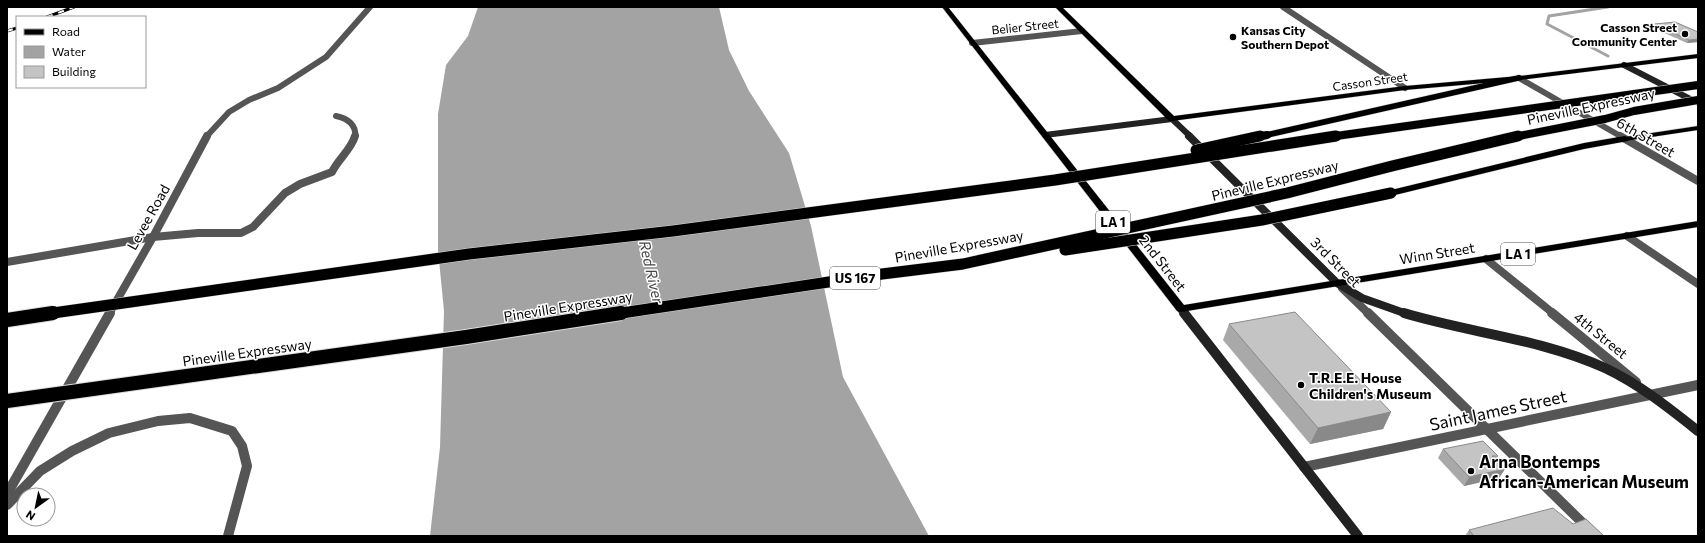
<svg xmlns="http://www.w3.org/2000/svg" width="1705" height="543" font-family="Commissioner,sans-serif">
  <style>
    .water { fill: #a3a3a3 }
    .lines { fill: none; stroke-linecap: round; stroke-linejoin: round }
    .stream { stroke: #a3a3a3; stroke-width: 3 }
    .primary-casing { stroke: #dbdbdb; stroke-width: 1 }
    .motorway-casing { stroke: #dbdbdb; stroke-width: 1 }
    .minor-far2 { stroke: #555; stroke-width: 6 }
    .minor-far1 { stroke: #555; stroke-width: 8 }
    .minor { stroke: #555; stroke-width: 10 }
    .secondary-far2 { stroke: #222; stroke-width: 6 }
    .secondary-far1 { stroke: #222; stroke-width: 8 }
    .secondary { stroke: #222; stroke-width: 10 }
    .primary { fill: #000; fill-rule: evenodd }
    .motorway { fill: #000; fill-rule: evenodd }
    .rail-casing { stroke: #000; stroke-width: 3 }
    .rail { stroke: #fff; stroke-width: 2; stroke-dasharray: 6; stroke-linecap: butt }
    .motorway-bridge-far2-casing { stroke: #dbdbdb; stroke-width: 9; stroke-linecap: butt }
    .motorway-bridge-far1-casing { stroke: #dbdbdb; stroke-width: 12; stroke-linecap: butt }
    .motorway-bridge-casing { stroke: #dbdbdb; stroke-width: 16; stroke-linecap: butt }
    .motorway-bridge-far2 { stroke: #000; stroke-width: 8 }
    .motorway-bridge-far1 { stroke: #000; stroke-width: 11 }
    .motorway-bridge { stroke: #000; stroke-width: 14 }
    .wall { fill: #a9a9a9 }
    .shaded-wall { fill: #898989 }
    .building { fill: #c4c4c4; stroke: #898989 }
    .poi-dot { fill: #000; stroke: #fff; stroke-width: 1.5 }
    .labels { text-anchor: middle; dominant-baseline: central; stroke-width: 3; stroke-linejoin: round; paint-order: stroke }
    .far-street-label { font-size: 12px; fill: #000; stroke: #fff }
    .far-poi-label { font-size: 12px; font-weight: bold; fill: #000; stroke: #fff; text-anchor: end }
    .shield { fill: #fff; stroke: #4c4c4c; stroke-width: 1 }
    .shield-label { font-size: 13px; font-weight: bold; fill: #000 }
    .street-label { font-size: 14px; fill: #000; stroke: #fff }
    .poi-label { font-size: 14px; font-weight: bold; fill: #000; stroke: #fff; text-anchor: start }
    .water-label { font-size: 15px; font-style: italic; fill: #444; stroke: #fff }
    .near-street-label { font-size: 17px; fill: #000; stroke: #fff }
    .near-poi-label { font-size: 17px; font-weight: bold; fill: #000; stroke: #fff; text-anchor: start }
  </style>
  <rect width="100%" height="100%" fill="#fff"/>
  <!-- water -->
  <polygon class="water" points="478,7 719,7 729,50 749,91 789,153 811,226 843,377 929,536 430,536 440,447 444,311 438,250 438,114 446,65 468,36"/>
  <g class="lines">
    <!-- stream -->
    <polyline class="stream" points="1608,7 1549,16 1547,24 1608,56"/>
    <defs>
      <g id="primary">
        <polygon points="942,7 948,7 1184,305 1698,221 1698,227 1181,312 1177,311"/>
        <polygon points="1055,7 1062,7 1174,116 1405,86 1519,76 1698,54 1698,58 1519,80 1405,90 1172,121 1169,121"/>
        <polygon points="1698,126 1698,130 1625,141 1621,139 1625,137"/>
      </g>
      <g id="motorway">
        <polygon points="1519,75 1522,76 1523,78 1522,80 1267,138 1262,135 1267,132"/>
        <polygon points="1625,136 1630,139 1628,141 1584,149 1391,196 1386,193 1387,191 1584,143"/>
      </g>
    </defs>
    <!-- primary casing -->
    <use href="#primary" class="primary-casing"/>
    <!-- motorway casing -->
    <use href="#motorway" class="motorway-casing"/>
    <!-- minor-far2 -->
    <g class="minor-far2">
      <polyline points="1283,7 1405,88"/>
      <polyline points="972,43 1082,31"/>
      <polyline points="1519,78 1622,137"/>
      <path d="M 336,116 C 347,118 357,125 355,137"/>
      <polyline points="206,137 229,112 249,100 278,88 326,57 370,7"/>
    </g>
    <!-- minor-far1 -->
    <g class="minor-far1">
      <polyline points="1620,136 1698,181"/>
      <polyline points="1627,236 1698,284"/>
      <polyline points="1486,259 1554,314"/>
      <path d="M 7,262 L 153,237 L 198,233 L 241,233 L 253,227 L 285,193 L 300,184 L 332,172 C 338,159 351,150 355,136"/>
      <polyline points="1342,288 1369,314"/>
      <polyline points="109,314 153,237 207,136"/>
    </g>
    <!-- minor -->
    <g class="minor">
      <polyline points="1368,313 1596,536"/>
      <polyline points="1552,313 1636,382"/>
      <polyline points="1304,467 1698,385"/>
      <polyline points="7,494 110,313"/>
      <polyline points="7,505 40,471 72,451 109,433 158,421 190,418 232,431 242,446 247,466 228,536"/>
    </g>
    <!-- secondary-far2 -->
    <g class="secondary-far2">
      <polyline points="1624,65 1696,102"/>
      <polyline points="1045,135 1172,119 1191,137"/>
    </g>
    <!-- secondary-far1 -->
    <g class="secondary-far1">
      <polyline points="1189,136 1337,283 1362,298 1407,314"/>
      <polyline points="1181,309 1185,314"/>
    </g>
    <!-- secondary -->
    <g class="secondary">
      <polyline points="1184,313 1358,536"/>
      <path d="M 1404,313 C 1470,333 1542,339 1605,368 C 1639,384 1669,408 1698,431"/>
    </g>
    <!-- primary -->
    <use href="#primary" class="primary"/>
    <!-- motorway -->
    <use href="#motorway" class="motorway"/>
    <defs>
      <g id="rail">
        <polyline points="47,17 74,7"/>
        <polyline points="7,31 17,28"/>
      </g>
    </defs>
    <!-- rail casing -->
    <use href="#rail" class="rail-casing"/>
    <!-- rail -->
    <use href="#rail" class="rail"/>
    <defs>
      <g id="motorway-bridge-far2">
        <polyline points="1256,137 1267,135"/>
        <polyline points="1329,137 1698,85"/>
        <polyline points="1514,137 1605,119 1634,111 1698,100"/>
      </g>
      <g id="motorway-bridge-far1">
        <polyline points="1196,150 1260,136"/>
        <polyline points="1065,250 1262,220 1391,193"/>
        <polyline points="46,314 469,254 673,231 1055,180 1336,136"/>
        <polyline points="615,314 882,274 963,264 1287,193 1392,166 1518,136"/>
      </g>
      <g id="motorway-bridge">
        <polyline points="7,320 53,313"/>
        <polyline points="7,401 466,337 621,313"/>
      </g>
    </defs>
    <!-- motorway-bridge-far2 casing -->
    <use href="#motorway-bridge-far2" class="motorway-bridge-far2-casing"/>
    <!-- motorway-bridge-far1 casing -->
    <use href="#motorway-bridge-far1" class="motorway-bridge-far1-casing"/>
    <!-- motorway-bridge casing -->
    <use href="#motorway-bridge" class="motorway-bridge-casing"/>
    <!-- motorway-bridge-far2 -->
    <use href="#motorway-bridge-far2" class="motorway-bridge-far2"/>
    <!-- motorway-bridge-far1 -->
    <use href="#motorway-bridge-far1" class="motorway-bridge-far1"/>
    <!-- motorway-bridge -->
    <use href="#motorway-bridge" class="motorway-bridge"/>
  </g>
  <!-- wall -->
  <g class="wall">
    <polygon points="1655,24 1698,32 1698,42 1687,43 1653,28"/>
    <polygon points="1229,324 1391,412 1383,429 1310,444 1223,340"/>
    <polygon points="1443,449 1498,456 1496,460 1505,469 1499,478 1464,486 1438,458"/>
    <polygon points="1573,524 1604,536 1465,536 1469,530"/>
  </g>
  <!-- shaded-wall -->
  <g class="shaded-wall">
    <polygon points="1698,39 1698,42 1687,43 1689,40"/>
    <polygon points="1391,412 1383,429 1310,444 1318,428"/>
    <polygon points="1505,469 1499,478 1464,486 1469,477"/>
  </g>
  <!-- building -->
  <g class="building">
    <polygon points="1675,22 1698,32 1698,39 1689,40 1655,24"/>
    <polygon points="1295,312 1391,412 1318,428 1229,324"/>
    <polygon points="1483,441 1498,456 1492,456 1505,469 1469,477 1443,449"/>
    <polygon points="1553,508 1573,524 1586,519 1604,536 1474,536 1469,530"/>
  </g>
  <!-- markers -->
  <g class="poi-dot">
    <circle cx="1685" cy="34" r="4"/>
    <circle cx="1233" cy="37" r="4"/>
    <circle cx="1301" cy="385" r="4"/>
    <circle cx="1471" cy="471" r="4"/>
  </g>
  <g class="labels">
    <!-- far-street labels -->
    <g class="far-street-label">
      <text transform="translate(1025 26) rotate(-6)">Belier Street</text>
      <text transform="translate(1370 81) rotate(-8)">Casson Street</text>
    </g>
    <!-- far-poi labels -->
    <g class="far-poi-label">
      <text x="1677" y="27">Casson Street<tspan x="1677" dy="14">Community Center</tspan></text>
      <text x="1241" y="30" text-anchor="start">Kansas City<tspan x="1241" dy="14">Southern Depot</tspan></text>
    </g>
    <!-- shield labels -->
    <g class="shield">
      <rect x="1096" y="211" width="34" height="22" rx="3"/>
      <rect x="1501" y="243" width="34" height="22" rx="3"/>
      <rect x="830" y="267" width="50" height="22" rx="3"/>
    </g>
    <g class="shield-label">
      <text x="1113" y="222">LA 1</text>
      <text x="1518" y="254">LA 1</text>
      <text x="855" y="278">US 167</text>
    </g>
    <!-- street labels -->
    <g class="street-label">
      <text transform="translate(1591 106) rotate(-12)">Pineville Expressway</text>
      <text transform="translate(1646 137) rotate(30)">6th Street</text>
      <text transform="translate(1275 180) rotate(-14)">Pineville Expressway</text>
      <text transform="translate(148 217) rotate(-61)">Levee Road</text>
      <text transform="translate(959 246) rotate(-10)">Pineville Expressway</text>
      <text transform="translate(1437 253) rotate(-9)">Winn Street</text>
      <text transform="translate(1336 262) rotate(45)">3rd Street</text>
      <text transform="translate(1163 263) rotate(52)">2nd Street</text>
      <text transform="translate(568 306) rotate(-9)">Pineville Expressway</text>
      <text transform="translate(1601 335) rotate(39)">4th Street</text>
      <text transform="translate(247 352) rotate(-8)">Pineville Expressway</text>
    </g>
    <!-- poi labels -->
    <g class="poi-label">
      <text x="1309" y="377">T.R.E.E. House<tspan x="1309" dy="16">Children's Museum</tspan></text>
    </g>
    <!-- water labels -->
    <g class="water-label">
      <text transform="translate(652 272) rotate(77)">Red River</text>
    </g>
    <!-- near-street labels -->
    <g class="near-street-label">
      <text transform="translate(1498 410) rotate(-12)">Saint James Street</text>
    </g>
    <!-- near-poi labels -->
    <g class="near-poi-label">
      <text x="1479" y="461">Arna Bontemps<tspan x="1479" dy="20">African-American Museum</tspan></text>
    </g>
  </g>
  <!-- border -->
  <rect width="1705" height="543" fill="none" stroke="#000000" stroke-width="16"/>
  <!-- legend -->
  <rect x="16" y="16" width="130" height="72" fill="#ffffff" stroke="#999999"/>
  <rect x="24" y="29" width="20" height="6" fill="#000000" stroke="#999999"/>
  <text x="52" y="36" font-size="12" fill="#000000">Road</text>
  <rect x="24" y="46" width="20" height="12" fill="#a3a3a3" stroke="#999999"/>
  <text x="52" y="56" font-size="12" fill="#000000">Water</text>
  <rect x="24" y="66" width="20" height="12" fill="#c4c4c4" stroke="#999999"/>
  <text x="52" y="76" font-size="12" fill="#000000">Building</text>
  <!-- north arrow -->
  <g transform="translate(36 507) rotate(213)"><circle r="19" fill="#ffffff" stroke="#999999"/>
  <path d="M0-3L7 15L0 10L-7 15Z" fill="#000000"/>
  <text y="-6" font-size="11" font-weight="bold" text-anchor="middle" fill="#000000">N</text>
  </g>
</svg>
